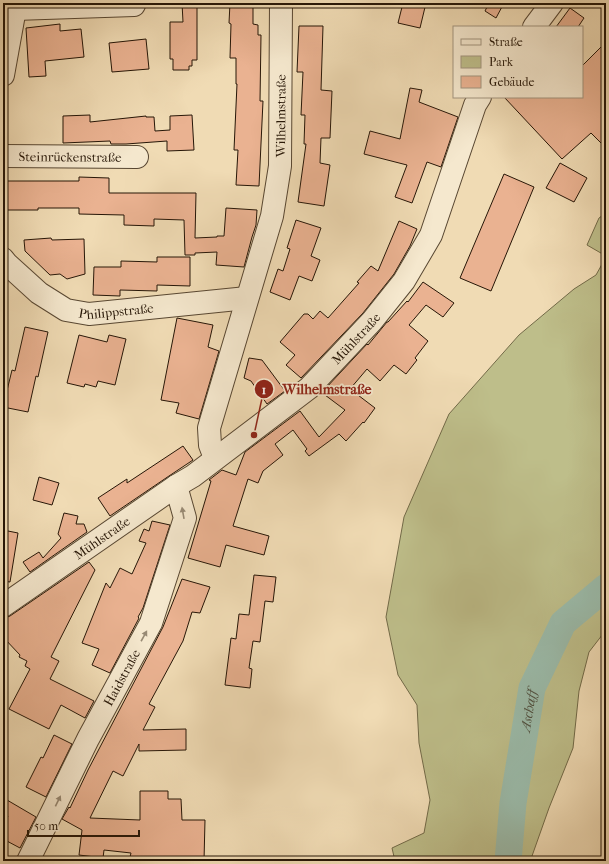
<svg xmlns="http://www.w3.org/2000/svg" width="609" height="864" font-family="'IM FELL French Canon',serif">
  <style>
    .green { fill: #bebe8a; stroke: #726a48 }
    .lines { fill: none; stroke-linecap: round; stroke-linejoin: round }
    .river { stroke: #9bbbaa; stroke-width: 27 }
    .building { fill: #eab291; stroke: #261607 }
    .minor-casing { stroke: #584732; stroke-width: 24 }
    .minor { stroke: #f5e8ce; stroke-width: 22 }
    .oneway { fill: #988a74 }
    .labels { text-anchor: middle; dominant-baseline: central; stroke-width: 3.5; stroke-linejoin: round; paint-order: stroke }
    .street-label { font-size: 13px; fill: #261607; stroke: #f5e8ce }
    .water-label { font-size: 14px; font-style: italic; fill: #4f5040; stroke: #f5e8ce }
    .leader { fill: none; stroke: #8f2418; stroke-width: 1.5 }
    .callout-dot { fill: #8f2418; stroke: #f5e8ce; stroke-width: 1.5 }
    .mark-label { font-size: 12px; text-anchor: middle; font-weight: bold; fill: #fff }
    .callout-label { font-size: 14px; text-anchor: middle; font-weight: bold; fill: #8f2418; stroke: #f5e8ce; stroke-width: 3.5; stroke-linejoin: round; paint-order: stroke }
  </style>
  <rect width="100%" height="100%" fill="#f0dbb4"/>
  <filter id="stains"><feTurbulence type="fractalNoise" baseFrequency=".005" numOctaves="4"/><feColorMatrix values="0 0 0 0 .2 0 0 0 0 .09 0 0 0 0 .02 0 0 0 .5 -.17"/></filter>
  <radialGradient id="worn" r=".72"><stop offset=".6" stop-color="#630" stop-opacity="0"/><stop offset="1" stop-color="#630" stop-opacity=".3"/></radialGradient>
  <!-- green -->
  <g class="green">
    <polygon points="606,213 606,256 587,245 599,218"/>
    <polygon points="606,257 606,630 589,652 579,691 573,748 549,808 532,856 532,861 395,861 392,848 424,833 430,800 419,743 417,705 398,675 386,617 404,517 449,414 519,335 574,289 596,275"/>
  </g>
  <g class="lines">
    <!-- river -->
    <path class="river" id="s1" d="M 508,861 L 513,803 L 532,688 L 563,623 L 606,587"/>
  </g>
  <!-- building -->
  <g class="building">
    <polygon points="182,3 197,3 197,60 192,60 192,66 189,66 189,70 173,70 173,59 170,59 170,22 183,22"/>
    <polygon points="230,3 253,3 253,24 258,25 258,35 261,35 260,101 263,101 259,186 236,185 238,150 234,150 237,84 236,84 236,58 230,58 231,24 229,23"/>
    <polygon points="403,3 426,3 420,28 398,23"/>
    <polygon points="489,3 504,3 496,18 485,11"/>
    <polygon points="570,8 584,18 578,27 556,27"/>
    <polygon points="60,24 60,31 81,29 84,57 45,61 46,76 29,77 26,28"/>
    <polygon points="299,26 323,26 321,90 332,91 330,138 321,138 320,163 330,165 324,206 298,202 306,144 304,144 305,115 301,115 303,72 297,72"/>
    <polygon points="146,39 149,69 112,72 109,43"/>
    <polygon points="606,42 606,148 591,133 562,159 504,97 582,97 582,66"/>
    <polygon points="410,88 422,90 419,102 458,117 441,167 427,162 412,203 395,197 407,165 364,154 370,131 400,139"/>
    <polygon points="90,115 90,122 146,116 146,117 154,117 155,131 170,130 170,116 192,115 194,150 167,151 167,141 126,144 111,144 110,141 63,143 63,116"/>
    <polygon points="560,163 587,178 574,202 546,188"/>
    <polygon points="504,174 534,187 491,291 460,278"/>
    <polygon points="79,177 109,178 109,193 196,193 195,238 217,237 217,236 224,236 226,208 257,210 256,225 252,237 244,267 216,265 217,252 195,253 195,255 185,255 184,220 154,219 154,226 124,225 124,215 79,214 79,208 38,208 38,210 6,210 7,181 79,181"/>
    <polygon points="296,220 321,228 311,256 320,260 312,281 299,276 290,300 270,292 278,269 283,271 290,249 287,248"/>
    <polygon points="399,221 417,229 410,246 394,274 363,313 301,378 286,365 295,355 280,342 304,314 308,314 313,319 320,311 328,318 359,283 357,282 371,266 378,271"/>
    <polygon points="51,238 52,240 84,239 85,274 67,279 60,274 50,275 25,251 24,240"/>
    <polygon points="157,257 190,257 190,286 157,285 157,291 120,290 120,296 93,295 94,267 121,267 121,261 157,262"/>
    <polygon points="423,282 454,303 443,317 426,305 409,325 428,341 415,358 417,360 406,374 394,365 380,381 367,369 350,389 375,408 364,423 363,422 346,441 339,434 309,456 305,451 307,449 293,430 275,444 283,455 263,471 258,483 248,479 233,526 269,536 264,555 226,545 220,567 188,558 211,481 209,480 222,470 236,475 245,452 300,411 319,437 345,410 325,395 328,391 325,389 367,344 368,345 387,322 388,322 407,301 408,302"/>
    <polygon points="177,318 213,325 208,347 219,351 199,419 176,413 179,403 161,400"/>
    <polygon points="25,327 48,332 38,377 36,376 28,412 3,407 12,370 15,371"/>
    <polygon points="79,335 107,342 109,335 126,339 115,385 98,381 96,387 85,384 84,387 67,383"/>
    <polygon points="249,358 262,360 285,391 267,404 251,381 244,378"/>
    <polygon points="183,446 193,460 169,476 110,516 98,498 127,479 127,483"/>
    <polygon points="39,477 59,483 52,505 33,500"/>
    <polygon points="64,513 78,516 76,524 84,524 87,532 30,572 23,562 39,552 43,558 61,538 58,534"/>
    <polygon points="152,521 170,525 143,608 138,617 139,618 138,620 110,673 92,665 99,649 82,643 106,583 110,588 120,568 132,574 146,543 139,541 144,529 149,531"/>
    <polygon points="3,530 18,533 10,582 3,581"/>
    <polygon points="89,562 95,570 51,657 59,661 50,679 94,701 85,718 61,705 49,729 9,709 30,669 25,666 27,661 19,657 20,655 3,637 3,619 10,616"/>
    <polygon points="254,575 276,577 273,602 265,601 260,642 253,641 249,668 252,669 250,688 225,685 231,638 236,639 239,614 249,615"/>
    <polygon points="182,579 210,587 200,613 192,612 183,641 149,704 155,707 143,730 186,729 186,750 139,751 139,744 123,776 113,771 90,818 140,820 140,791 168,791 168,799 181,799 182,820 205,820 204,861 130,857 131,853 104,850 103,858 79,855 82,830 62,819 69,807 70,808 88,770 163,627"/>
    <polygon points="54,735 72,744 46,797 26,787 41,757 43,758"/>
    <polygon points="7,800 36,817 20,848 5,840 7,835 3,833 3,826 8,816 3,813 3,807"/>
  </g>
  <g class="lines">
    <defs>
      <g id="minor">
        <polyline points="15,9 134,5"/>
        <polyline points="534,27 552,3"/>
        <polyline points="3,75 16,3"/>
        <path id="s2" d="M 3,156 L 137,157"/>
        <path id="s3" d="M 3,259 L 7,264 L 39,293 L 66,310 L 89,314 L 247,298"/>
        <path id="s4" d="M 215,458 L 210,445 L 209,428 L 272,216 L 280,166 L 281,3"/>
        <path id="s5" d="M 3,606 L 176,486 L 193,476 L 309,388 L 372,321 L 404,281 L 431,235 L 475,105 L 480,97"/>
        <path id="s6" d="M 28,861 L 88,739 L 151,623 L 185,518 L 176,486"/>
      </g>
    </defs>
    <!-- minor casing -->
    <use href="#minor" class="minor-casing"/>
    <!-- minor -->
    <use href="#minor" class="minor"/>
  </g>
  <!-- one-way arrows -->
  <defs><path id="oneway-solid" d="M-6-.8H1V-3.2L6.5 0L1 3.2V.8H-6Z"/></defs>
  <g class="oneway">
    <use href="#oneway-solid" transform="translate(183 513) rotate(-100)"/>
    <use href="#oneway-solid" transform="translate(144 636) rotate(-61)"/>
    <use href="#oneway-solid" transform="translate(58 801) rotate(-64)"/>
  </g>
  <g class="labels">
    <!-- street labels -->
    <g class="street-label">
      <text stroke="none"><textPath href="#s4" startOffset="353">Wilhelmstraße</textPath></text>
      <text stroke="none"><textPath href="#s2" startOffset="67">Steinrückenstraße</textPath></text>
      <text stroke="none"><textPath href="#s3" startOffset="132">Philippstraße</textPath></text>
      <text stroke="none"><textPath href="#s5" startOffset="444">Mühlstraße</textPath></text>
      <text stroke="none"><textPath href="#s5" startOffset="120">Mühlstraße</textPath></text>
      <text stroke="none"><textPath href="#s6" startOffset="206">Haidstraße</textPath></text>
    </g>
    <!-- water labels -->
    <g class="water-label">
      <text stroke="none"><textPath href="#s1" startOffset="152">Aschaff</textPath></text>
    </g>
  </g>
  <!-- callouts -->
  <path class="leader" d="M254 435L264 389"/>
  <g class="callout-dot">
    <circle cx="254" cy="435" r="4"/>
    <circle cx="264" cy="389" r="10"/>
  </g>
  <g class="mark-label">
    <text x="264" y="394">1</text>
  </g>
  <g class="callout-label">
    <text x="327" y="394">Wilhelmstraße</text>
  </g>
  <!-- margin -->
  <rect width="609" height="864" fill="none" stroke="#f0dbb4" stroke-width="16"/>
  <rect x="4" y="4" width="601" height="856" fill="none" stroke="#261607" stroke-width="2"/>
  <rect x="8" y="8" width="593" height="848" fill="none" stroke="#261607"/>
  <!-- legend -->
  <rect x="453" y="26" width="130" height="72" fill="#f5e8ce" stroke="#a2947e"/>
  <rect x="461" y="39" width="20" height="6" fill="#f5e8ce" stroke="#a2947e"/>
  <text x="489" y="46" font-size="12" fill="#261607">Straße</text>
  <rect x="461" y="56" width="20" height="12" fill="#bebe8a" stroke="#a2947e"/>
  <text x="489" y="66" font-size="12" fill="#261607">Park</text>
  <rect x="461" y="76" width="20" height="12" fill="#eab291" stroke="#a2947e"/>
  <text x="489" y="86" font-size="12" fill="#261607">Gebäude</text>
  <!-- scale -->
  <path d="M28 830v6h111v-6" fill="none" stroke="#261607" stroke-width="2"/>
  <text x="34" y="830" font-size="12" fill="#261607" stroke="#f5e8ce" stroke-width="3" paint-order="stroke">50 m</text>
  <rect width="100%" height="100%" filter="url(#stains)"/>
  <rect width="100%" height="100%" fill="url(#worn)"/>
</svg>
